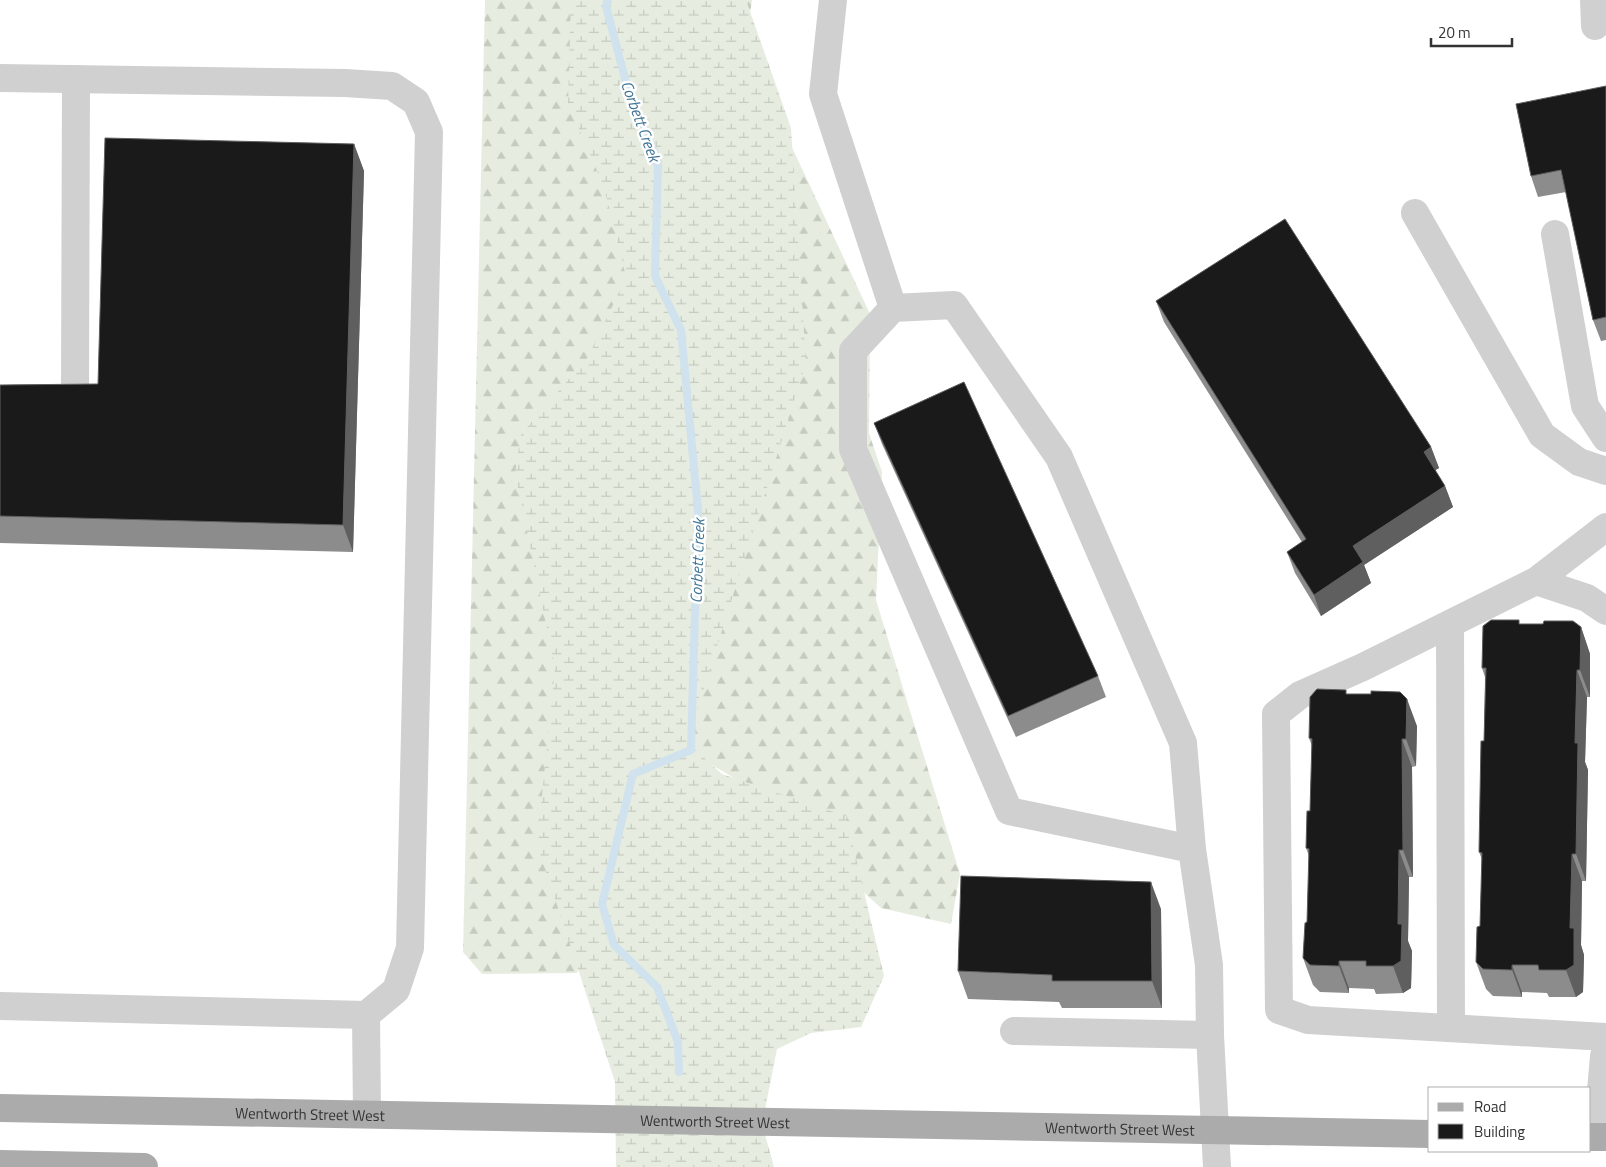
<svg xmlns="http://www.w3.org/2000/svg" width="1606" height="1167" font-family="'Titillium Web',sans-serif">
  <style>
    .forest { fill: url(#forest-firs) }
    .wetland { fill: url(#wetland-marsh) }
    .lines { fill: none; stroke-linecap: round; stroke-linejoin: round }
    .stream { stroke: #cfe2ee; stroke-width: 8 }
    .minor { stroke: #d0d0d0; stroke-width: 28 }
    .major { stroke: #ababab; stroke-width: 28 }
    .wall { fill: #8c8c8c }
    .shaded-wall { fill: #5f5f5f }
    .building { fill: #1a1a1a; stroke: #5f5f5f }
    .labels { text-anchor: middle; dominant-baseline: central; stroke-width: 5; stroke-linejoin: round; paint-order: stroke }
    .street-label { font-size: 15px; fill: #333; stroke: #fff }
    .water-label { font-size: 16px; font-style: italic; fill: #3f7597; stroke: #fff }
  </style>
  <defs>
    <pattern id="forest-firs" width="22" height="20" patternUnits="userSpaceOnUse" patternTransform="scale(1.25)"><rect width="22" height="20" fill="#e6ecdf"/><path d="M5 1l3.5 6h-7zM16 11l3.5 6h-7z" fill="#c6cbc0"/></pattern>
    <pattern id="wetland-marsh" width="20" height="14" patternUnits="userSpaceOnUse" patternTransform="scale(1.25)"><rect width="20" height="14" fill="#e6ecdf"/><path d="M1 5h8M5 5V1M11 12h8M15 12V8" fill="none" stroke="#c6cbc0"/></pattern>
  </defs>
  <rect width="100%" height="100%" fill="#fff"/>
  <!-- forest -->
  <polygon class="forest" points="485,0 752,0 745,47 870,314 869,433 882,472 876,600 960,874 951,924 881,908 744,784 638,721 606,860 577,973 482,974 463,952"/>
  <!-- wetland -->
  <polygon class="wetland" points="571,0 746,0 791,128 806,363 687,742 722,774 846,816 884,976 861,1027 811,1033 777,1049 762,1124 774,1167 616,1167 615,1082 537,844 555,668 515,473 521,434 589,356 626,277 604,187 568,103"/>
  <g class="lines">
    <!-- stream -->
    <polyline class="stream" points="608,0 606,6 628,90 658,161 655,276 681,330 698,510 691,750 633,774 602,904 614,945 657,987 678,1042 679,1072"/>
    <!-- minor -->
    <g class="minor">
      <polyline points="833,0 823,94 893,308"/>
      <polyline points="1594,0 1595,26"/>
      <polyline points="0,78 345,83 392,86 416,102 429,132 410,948 396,990 366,1015"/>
      <polyline points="1415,213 1542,435 1579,462 1606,471"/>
      <polyline points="1555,234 1585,406 1606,438"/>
      <polyline points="75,386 76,79"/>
      <polyline points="1606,527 1536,581 1363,667 1300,695 1276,714 1279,1010 1308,1020 1606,1037"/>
      <polyline points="1536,581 1587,598 1606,611"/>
      <polyline points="1450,624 1451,1028"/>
      <polyline points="1192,849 1183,743 1059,457 954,305 893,308 853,351 853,449 1009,811 1192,849 1209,965 1210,1035 1217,1167"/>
      <polyline points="0,1006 366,1015 367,1114"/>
      <polyline points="1014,1031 1210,1035"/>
      <polyline points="1597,1137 1604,1056 1606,1052"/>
    </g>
    <!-- major -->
    <g class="major">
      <path id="s1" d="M 0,1108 L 1430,1134"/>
      <polyline points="1590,1137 1606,1137"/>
      <polyline points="0,1164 144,1167"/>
    </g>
  </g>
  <!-- wall -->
  <g class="wall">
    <polygon points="1606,86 1606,340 1601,341 1593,320 1566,192 1538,197 1531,176"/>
    <polygon points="354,144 364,171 353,552 0,543 0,385 98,384"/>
    <polygon points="1156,301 1431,447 1439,468 1435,470 1445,486 1453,507 1364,565 1371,583 1321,616 1295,573 1287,552 1302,542 1164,322"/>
    <polygon points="874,423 1098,676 1106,697 1016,737 882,444"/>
    <polygon points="1520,624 1581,627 1590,654 1590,697 1587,697 1585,762 1588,770 1586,881 1582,881 1581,945 1584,955 1583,992 1576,997 1549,997 1547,993 1522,992 1522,997 1493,996 1486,989 1476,962 1480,926 1482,859 1479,852 1484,741 1485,677 1482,668"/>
    <polygon points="1347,694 1417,726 1416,766 1412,767 1413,877 1409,877 1408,941 1412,951 1411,988 1403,993 1376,994 1374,989 1349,988 1349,993 1320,992 1313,985 1303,958 1307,922 1309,856 1306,848 1310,811 1312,746 1309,738"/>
    <polygon points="1161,909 1162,1008 1062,1008 1059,1002 968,999 958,971"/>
  </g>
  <!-- shaded-wall -->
  <g class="shaded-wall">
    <polygon points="354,144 364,171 353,552 343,525"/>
    <polygon points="1431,447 1439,468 1431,473 1424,452"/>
    <polygon points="1445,486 1453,507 1364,565 1371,583 1321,616 1314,595 1353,546"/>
    <polygon points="1581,627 1590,654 1590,697 1580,670"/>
    <polygon points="1577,670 1587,697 1585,762 1588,770 1586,881 1576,854 1575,743"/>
    <polygon points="1407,699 1417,726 1416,766 1406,739"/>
    <polygon points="1402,739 1412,767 1413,877 1403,850"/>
    <polygon points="1399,850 1409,877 1408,941 1412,951 1411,988 1403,993 1393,966"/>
    <polygon points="1572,854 1582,881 1581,945 1584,955 1583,992 1576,997 1566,970"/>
    <polygon points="1151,882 1161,909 1162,1008 1152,981"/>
    <polygon points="1339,961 1349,988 1349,993 1339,966"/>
    <polygon points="1512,965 1522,992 1522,997 1512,970"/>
  </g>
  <!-- building -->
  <g class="building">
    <polygon points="1606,86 1606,317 1593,320 1561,170 1531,176 1516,104"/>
    <polygon points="105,138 354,144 343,525 0,516 0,385 98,384"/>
    <polygon points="1285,219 1431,447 1424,452 1445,486 1353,546 1363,562 1314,595 1287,552 1306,539 1156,301"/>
    <polygon points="964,382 1098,676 1008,716 874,423"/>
    <polygon points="1491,620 1519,620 1519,624 1543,624 1544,621 1573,621 1581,627 1580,670 1577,670 1575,743 1578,743 1576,854 1572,854 1570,928 1574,928 1574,965 1566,970 1539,970 1538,965 1512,965 1512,970 1483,969 1476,962 1477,927 1480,926 1482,853 1479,852 1481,741 1484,741 1486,668 1482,668 1483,626"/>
    <polygon points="1317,689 1346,690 1346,694 1371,694 1371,691 1400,692 1407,699 1406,739 1402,739 1403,850 1399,850 1398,924 1402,924 1401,961 1393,966 1366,966 1366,961 1339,961 1339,966 1310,965 1303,958 1305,923 1307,922 1309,849 1306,848 1307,811 1310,811 1312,739 1309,738 1310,697"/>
    <polygon points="961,876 1151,882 1152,981 1052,981 1052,975 958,971"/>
  </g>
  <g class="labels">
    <!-- street labels -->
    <g class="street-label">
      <text stroke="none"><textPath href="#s1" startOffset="310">Wentworth Street West</textPath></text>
      <text stroke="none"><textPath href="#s1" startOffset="715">Wentworth Street West</textPath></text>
      <text stroke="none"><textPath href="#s1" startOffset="1120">Wentworth Street West</textPath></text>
    </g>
    <!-- water labels -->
    <g class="water-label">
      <text transform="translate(641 121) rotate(70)">Corbett Creek</text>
      <text transform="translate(697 561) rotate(-88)">Corbett Creek</text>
    </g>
  </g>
  <!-- legend -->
  <rect x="1428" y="1087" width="162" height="65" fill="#ffffff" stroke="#adadad"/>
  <rect x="1438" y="1103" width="25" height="8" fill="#ababab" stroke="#adadad"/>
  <text x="1474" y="1112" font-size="15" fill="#333333">Road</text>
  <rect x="1438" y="1124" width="25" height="15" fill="#1a1a1a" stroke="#adadad"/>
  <text x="1474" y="1137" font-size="15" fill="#333333">Building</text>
  <!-- scale -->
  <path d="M1431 38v8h81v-8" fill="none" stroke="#333333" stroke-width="2.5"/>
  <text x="1438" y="38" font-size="15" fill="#333333" stroke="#ffffff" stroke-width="4" paint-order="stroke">20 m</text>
</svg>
